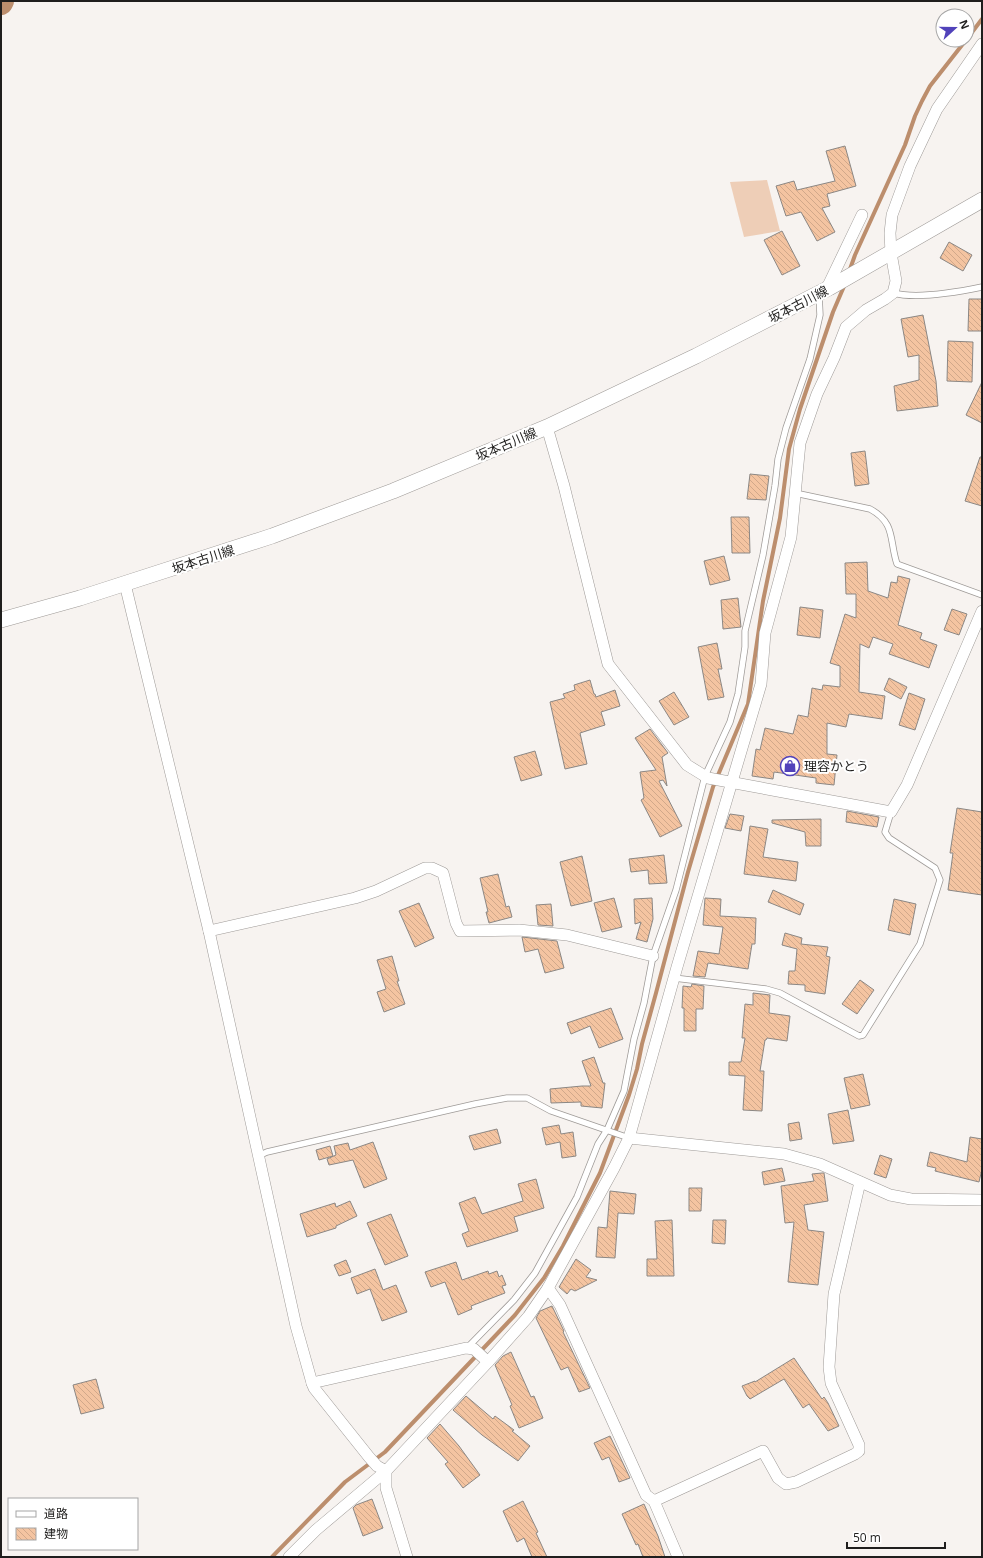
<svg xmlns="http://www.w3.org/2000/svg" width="983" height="1558" font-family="'Open Sans','Noto Sans JP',sans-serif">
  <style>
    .green { fill: #eeceb7 }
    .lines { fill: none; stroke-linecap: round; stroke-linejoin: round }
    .stream { stroke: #bc8e6d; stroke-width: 4 }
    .river { stroke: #bc8e6d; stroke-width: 24 }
    .building { fill: url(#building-back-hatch); stroke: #8b8784 }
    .service-casing { stroke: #9e9a97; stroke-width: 7 }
    .minor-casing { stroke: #9e9a97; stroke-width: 12 }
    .secondary-casing { stroke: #9e9a97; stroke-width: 16 }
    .service { stroke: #fff; stroke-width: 5.5 }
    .minor { stroke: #fff; stroke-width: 11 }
    .secondary { stroke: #fff; stroke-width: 15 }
    .labels { text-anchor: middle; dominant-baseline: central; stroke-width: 4; stroke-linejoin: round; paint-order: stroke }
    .street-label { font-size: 13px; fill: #1f1e1d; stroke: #fff }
    .poi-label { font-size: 13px; fill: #1f1e1d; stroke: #fff; text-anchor: start }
  </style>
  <defs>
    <pattern id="building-back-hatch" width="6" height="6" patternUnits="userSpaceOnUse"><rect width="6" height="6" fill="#f4c4a1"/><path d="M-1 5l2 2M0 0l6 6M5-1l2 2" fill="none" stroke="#d1a88a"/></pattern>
  </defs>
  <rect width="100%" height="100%" fill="#f7f3f0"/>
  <!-- green -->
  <polygon class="green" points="767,180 780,231 744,237 730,182"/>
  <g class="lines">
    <!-- stream -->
    <g class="stream">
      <polyline points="967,39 982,19"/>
      <polyline points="849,272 855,255 905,145 915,116 922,101 930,86 966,40"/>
      <polyline points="272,1557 345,1482 385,1452 515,1315 544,1278 563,1246 600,1173 629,1095 637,1069 642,1044 656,993 688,872 713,787 748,704 763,601 780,518 789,449 800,409 833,312 845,284"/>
    </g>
    <!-- river -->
    <polyline class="river" points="1,3 2,1"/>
  </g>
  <!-- building -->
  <g class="building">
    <polygon points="845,146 856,186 827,194 830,206 822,208 835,232 817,241 801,212 786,216 776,186 794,181 797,190 835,181 826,151"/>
    <polygon points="782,231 800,266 782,275 764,240"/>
    <polygon points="949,242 972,255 963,271 940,258"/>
    <polygon points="969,299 982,299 982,331 968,331"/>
    <polygon points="923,315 936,381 938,406 897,411 894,386 919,380 919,355 908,357 901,319"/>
    <polygon points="948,341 973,342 972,382 947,381"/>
    <polygon points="982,382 982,423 966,415"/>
    <polygon points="865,451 869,484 855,486 851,453"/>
    <polygon points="980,457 982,457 982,506 965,501"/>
    <polygon points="750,474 769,476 766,500 747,499"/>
    <polygon points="731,517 749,517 750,553 732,553"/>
    <polygon points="724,556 730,580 710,585 704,561"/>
    <polygon points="867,562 868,591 888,598 891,582 897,583 898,576 910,579 898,625 922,633 920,639 937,645 929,668 889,654 893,644 873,637 869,648 860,644 859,692 885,696 882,719 849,714 846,727 827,723 827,754 837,755 834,785 816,783 816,778 774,772 773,779 752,776 756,749 760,750 765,728 793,734 798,715 808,717 812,688 822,690 823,685 840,687 840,666 830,663 845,614 856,618 856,594 846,594 845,563"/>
    <polygon points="738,598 741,627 723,629 721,600"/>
    <polygon points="800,607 823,610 820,638 797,635"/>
    <polygon points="952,609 967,614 959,635 944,630"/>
    <polygon points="717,643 722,669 718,669 724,697 708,700 698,647"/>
    <polygon points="889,678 907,687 901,699 884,690"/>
    <polygon points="590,680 594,694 595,694 596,697 615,690 620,706 601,712 605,725 580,733 587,764 565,769 550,702 565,698 563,694 575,690 574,685"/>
    <polygon points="674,692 689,717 674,725 659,701"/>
    <polygon points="909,693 925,699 915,730 899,725"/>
    <polygon points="650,729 668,753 662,757 667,786 663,780 659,781 682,826 660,837 641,800 644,798 640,772 656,770 635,738"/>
    <polygon points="535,751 542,775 521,781 514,757"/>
    <polygon points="957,808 982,812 982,895 948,890 953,853 950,853"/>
    <polygon points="847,811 879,817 877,827 846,822"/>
    <polygon points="730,814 744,816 741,831 725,828"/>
    <polygon points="821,819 821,846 806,846 805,832 772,823 772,820"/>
    <polygon points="750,826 768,829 763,857 798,862 796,881 744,874"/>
    <polygon points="664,855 667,883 649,884 648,870 631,872 629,859"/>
    <polygon points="582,856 592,901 571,906 560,862"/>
    <polygon points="498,874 506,907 509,906 512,917 489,923 486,912 488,912 480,878"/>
    <polygon points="773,890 804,904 800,915 768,902"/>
    <polygon points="614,898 622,927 602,932 594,903"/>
    <polygon points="652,898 653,919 647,942 636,939 641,922 635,924 634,899"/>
    <polygon points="705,898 721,899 720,916 756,918 755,944 752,944 748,969 708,963 705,977 693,976 698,951 719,954 723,927 703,925"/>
    <polygon points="894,899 916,904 910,935 888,930"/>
    <polygon points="419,903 434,938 415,947 399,911"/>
    <polygon points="551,904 553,926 538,925 536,905"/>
    <polygon points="785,933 802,938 801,944 828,947 826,956 830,957 825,994 805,991 805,985 788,984 789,971 795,971 797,949 782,945"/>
    <polygon points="522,937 557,941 564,968 545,973 538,949 525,952"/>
    <polygon points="392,956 399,981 397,981 405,1004 384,1012 377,992 386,989 377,960"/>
    <polygon points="860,980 874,990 857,1014 842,1004"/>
    <polygon points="692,984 704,986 703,1009 696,1009 696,1031 684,1031 684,1008 682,1008 683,986 691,987"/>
    <polygon points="753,993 770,995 769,1013 790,1016 787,1041 767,1038 766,1040 765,1040 760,1071 764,1071 762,1111 743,1110 745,1076 729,1075 729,1062 741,1062 745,1038 742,1038 745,1004 753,1005"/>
    <polygon points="611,1008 623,1039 599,1048 590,1026 571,1034 567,1023"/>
    <polygon points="594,1057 603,1083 605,1083 602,1108 581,1106 581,1102 551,1103 550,1089 582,1086 591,1086 582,1061"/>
    <polygon points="863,1074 870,1105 851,1109 844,1078"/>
    <polygon points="848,1110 854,1141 833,1144 828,1114"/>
    <polygon points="799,1122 802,1139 790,1141 788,1124"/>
    <polygon points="559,1125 561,1134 573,1132 576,1156 562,1158 560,1142 546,1145 542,1128"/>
    <polygon points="497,1129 501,1143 474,1150 469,1136"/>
    <polygon points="970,1137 982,1139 982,1169 979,1182 935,1171 936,1168 927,1166 930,1152 967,1162"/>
    <polygon points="373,1142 387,1179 364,1188 353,1160 329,1165 327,1159 336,1155 334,1146 348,1143 350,1150"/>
    <polygon points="330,1146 333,1156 319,1160 316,1150"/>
    <polygon points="880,1155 892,1159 886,1178 874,1174"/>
    <polygon points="782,1168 785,1181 764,1185 762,1172"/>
    <polygon points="822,1173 824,1173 828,1201 804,1205 808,1230 824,1232 818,1285 788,1282 794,1222 785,1223 781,1186 814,1181 812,1174"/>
    <polygon points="536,1179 544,1208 514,1217 518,1231 467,1247 462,1234 469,1231 459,1203 475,1197 482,1214 523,1201 518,1184"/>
    <polygon points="689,1188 702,1188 701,1211 689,1211"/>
    <polygon points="610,1191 636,1194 634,1214 618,1213 615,1258 596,1257 598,1227 607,1228"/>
    <polygon points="350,1201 357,1216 336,1226 336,1228 307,1237 300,1214 335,1203 336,1207"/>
    <polygon points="391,1214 408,1256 385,1265 367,1223"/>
    <polygon points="672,1220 674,1276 647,1276 647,1259 657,1259 655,1221"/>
    <polygon points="713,1220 726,1220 725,1244 712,1243"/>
    <polygon points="576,1259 591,1270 586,1277 597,1280 575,1291 571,1289 567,1294 559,1287"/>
    <polygon points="346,1260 351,1272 339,1276 334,1265"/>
    <polygon points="456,1262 462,1280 488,1271 489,1274 497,1271 499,1277 502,1275 506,1285 502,1286 505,1293 471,1306 472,1309 458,1315 445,1282 431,1287 425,1272"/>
    <polygon points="375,1269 383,1290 396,1285 407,1312 382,1321 370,1289 357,1294 351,1278"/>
    <polygon points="552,1306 564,1331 563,1332 590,1388 579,1392 568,1367 561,1370 536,1318 540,1311"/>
    <polygon points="511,1352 531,1397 534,1396 543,1418 519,1428 510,1406 512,1405 495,1365 503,1356"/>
    <polygon points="794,1358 822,1399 824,1397 828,1403 839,1426 828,1431 809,1404 803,1408 784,1379 750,1399 747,1396 742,1386 755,1381 755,1382"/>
    <polygon points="96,1379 104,1408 81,1414 73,1385"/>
    <polygon points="466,1396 493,1419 495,1416 514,1430 512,1431 530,1446 518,1461 482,1435 453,1410"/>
    <polygon points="440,1424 459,1446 480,1475 463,1488 445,1464 448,1462 427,1438"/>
    <polygon points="610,1436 630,1478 619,1482 609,1457 602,1460 594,1443"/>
    <polygon points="372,1499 383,1528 363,1536 353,1508 356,1505"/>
    <polygon points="523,1501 538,1532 536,1533 547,1557 532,1557 524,1538 517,1542 503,1511"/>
    <polygon points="644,1504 658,1536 665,1557 643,1557 638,1544 636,1545 622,1514"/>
  </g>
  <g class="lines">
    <defs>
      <g id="service">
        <path d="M 893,293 C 916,299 958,292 982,287"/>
        <path d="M 795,493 L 870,509 C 896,523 889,540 897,564 L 982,595"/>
        <polyline points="674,978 766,989 780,993 859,1036 863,1035 920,944 940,880 935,868 889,838 885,832 891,812"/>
        <polyline points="258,1156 267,1152 475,1104 507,1098 527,1098 551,1111 629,1138"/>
        <polyline points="467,1348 514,1300 535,1273 577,1197 598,1144 607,1130 624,1091 634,1039 644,1003 653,956 676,890 705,776 730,722 738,694 745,647 745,631 763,555 775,486 778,459 786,428 810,359 820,315 819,295"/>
      </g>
      <g id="minor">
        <polyline points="826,290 862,215"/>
        <polyline points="547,427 564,486 608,664 687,765 708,778 891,812 907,785 982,611"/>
        <polyline points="125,584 209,931 296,1326 312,1383 314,1388 369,1457 377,1466 386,1471 316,1530 289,1557"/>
        <polyline points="209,931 355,898 376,891 425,868 432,868 443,873 456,923 460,931 519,930 567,935 653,956"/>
        <polyline points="629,1138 784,1154 820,1164 890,1195 911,1199 982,1200"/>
        <polyline points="548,1288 560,1305 646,1495 654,1501 678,1557"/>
        <polyline points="312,1383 466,1348 474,1349 488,1362"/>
        <polyline points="654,1501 763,1451 778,1478 786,1484 796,1482 855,1454 859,1451 859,1445 831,1383 829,1367 834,1294 860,1182"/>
        <polyline points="407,1557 386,1488 386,1471 488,1362 528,1317 548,1288 614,1168 629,1138 677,967 761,684 765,633 791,537 800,443 817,394 834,358 846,327 866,310 885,299 893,293 896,281 891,253 890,233 892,215 910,166 937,109 982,44"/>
      </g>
      <polyline id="secondary" points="1,620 80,598 272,536 393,491 547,427 696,356 829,288 982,200"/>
    </defs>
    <!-- service casing -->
    <use href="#service" class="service-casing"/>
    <!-- minor casing -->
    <use href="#minor" class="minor-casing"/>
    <!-- secondary casing -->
    <use href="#secondary" class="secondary-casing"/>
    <!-- service -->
    <use href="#service" class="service"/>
    <!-- minor -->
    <use href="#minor" class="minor"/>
    <!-- secondary -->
    <use href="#secondary" class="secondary"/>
  </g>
  <!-- icons -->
  <defs>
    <symbol id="shop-ring" viewBox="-11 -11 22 22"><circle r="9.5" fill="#fff" stroke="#5142ba" stroke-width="1.5"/><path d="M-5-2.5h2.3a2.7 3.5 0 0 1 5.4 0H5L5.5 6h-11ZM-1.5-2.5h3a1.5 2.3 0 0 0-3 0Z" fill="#5142ba"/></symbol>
  </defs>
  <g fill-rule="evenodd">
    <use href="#shop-ring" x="779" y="755" width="22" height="22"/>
  </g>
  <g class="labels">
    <!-- street labels -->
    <g class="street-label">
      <text transform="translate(798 304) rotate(-27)">坂本古川線</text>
      <text transform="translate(506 444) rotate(-23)">坂本古川線</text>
      <text transform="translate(203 559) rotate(-18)">坂本古川線</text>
    </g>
    <!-- poi labels -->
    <g class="poi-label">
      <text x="804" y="766">理容かとう</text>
    </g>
  </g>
  <!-- border -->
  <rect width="983" height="1558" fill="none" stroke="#1f1e1d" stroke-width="4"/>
  <!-- legend -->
  <rect x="8" y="1498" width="130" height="52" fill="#ffffff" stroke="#a5a5a5"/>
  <rect x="16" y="1511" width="20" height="6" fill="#ffffff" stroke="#a5a5a5"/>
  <text x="44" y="1518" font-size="12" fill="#1f1e1d">道路</text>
  <rect x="16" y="1528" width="20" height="12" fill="url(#building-back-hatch)" stroke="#a5a5a5"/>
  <text x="44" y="1538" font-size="12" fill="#1f1e1d">建物</text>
  <!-- north arrow -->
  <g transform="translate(955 28) rotate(69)"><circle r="19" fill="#ffffff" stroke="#a5a5a5"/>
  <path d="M0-3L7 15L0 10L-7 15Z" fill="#5142ba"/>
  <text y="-6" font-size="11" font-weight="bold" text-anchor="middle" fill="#1f1e1d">N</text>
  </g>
  <!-- scale -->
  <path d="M847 1542v6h98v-6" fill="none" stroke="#1f1e1d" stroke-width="2"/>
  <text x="853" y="1542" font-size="12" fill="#1f1e1d" stroke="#ffffff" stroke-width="3" paint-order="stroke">50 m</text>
</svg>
